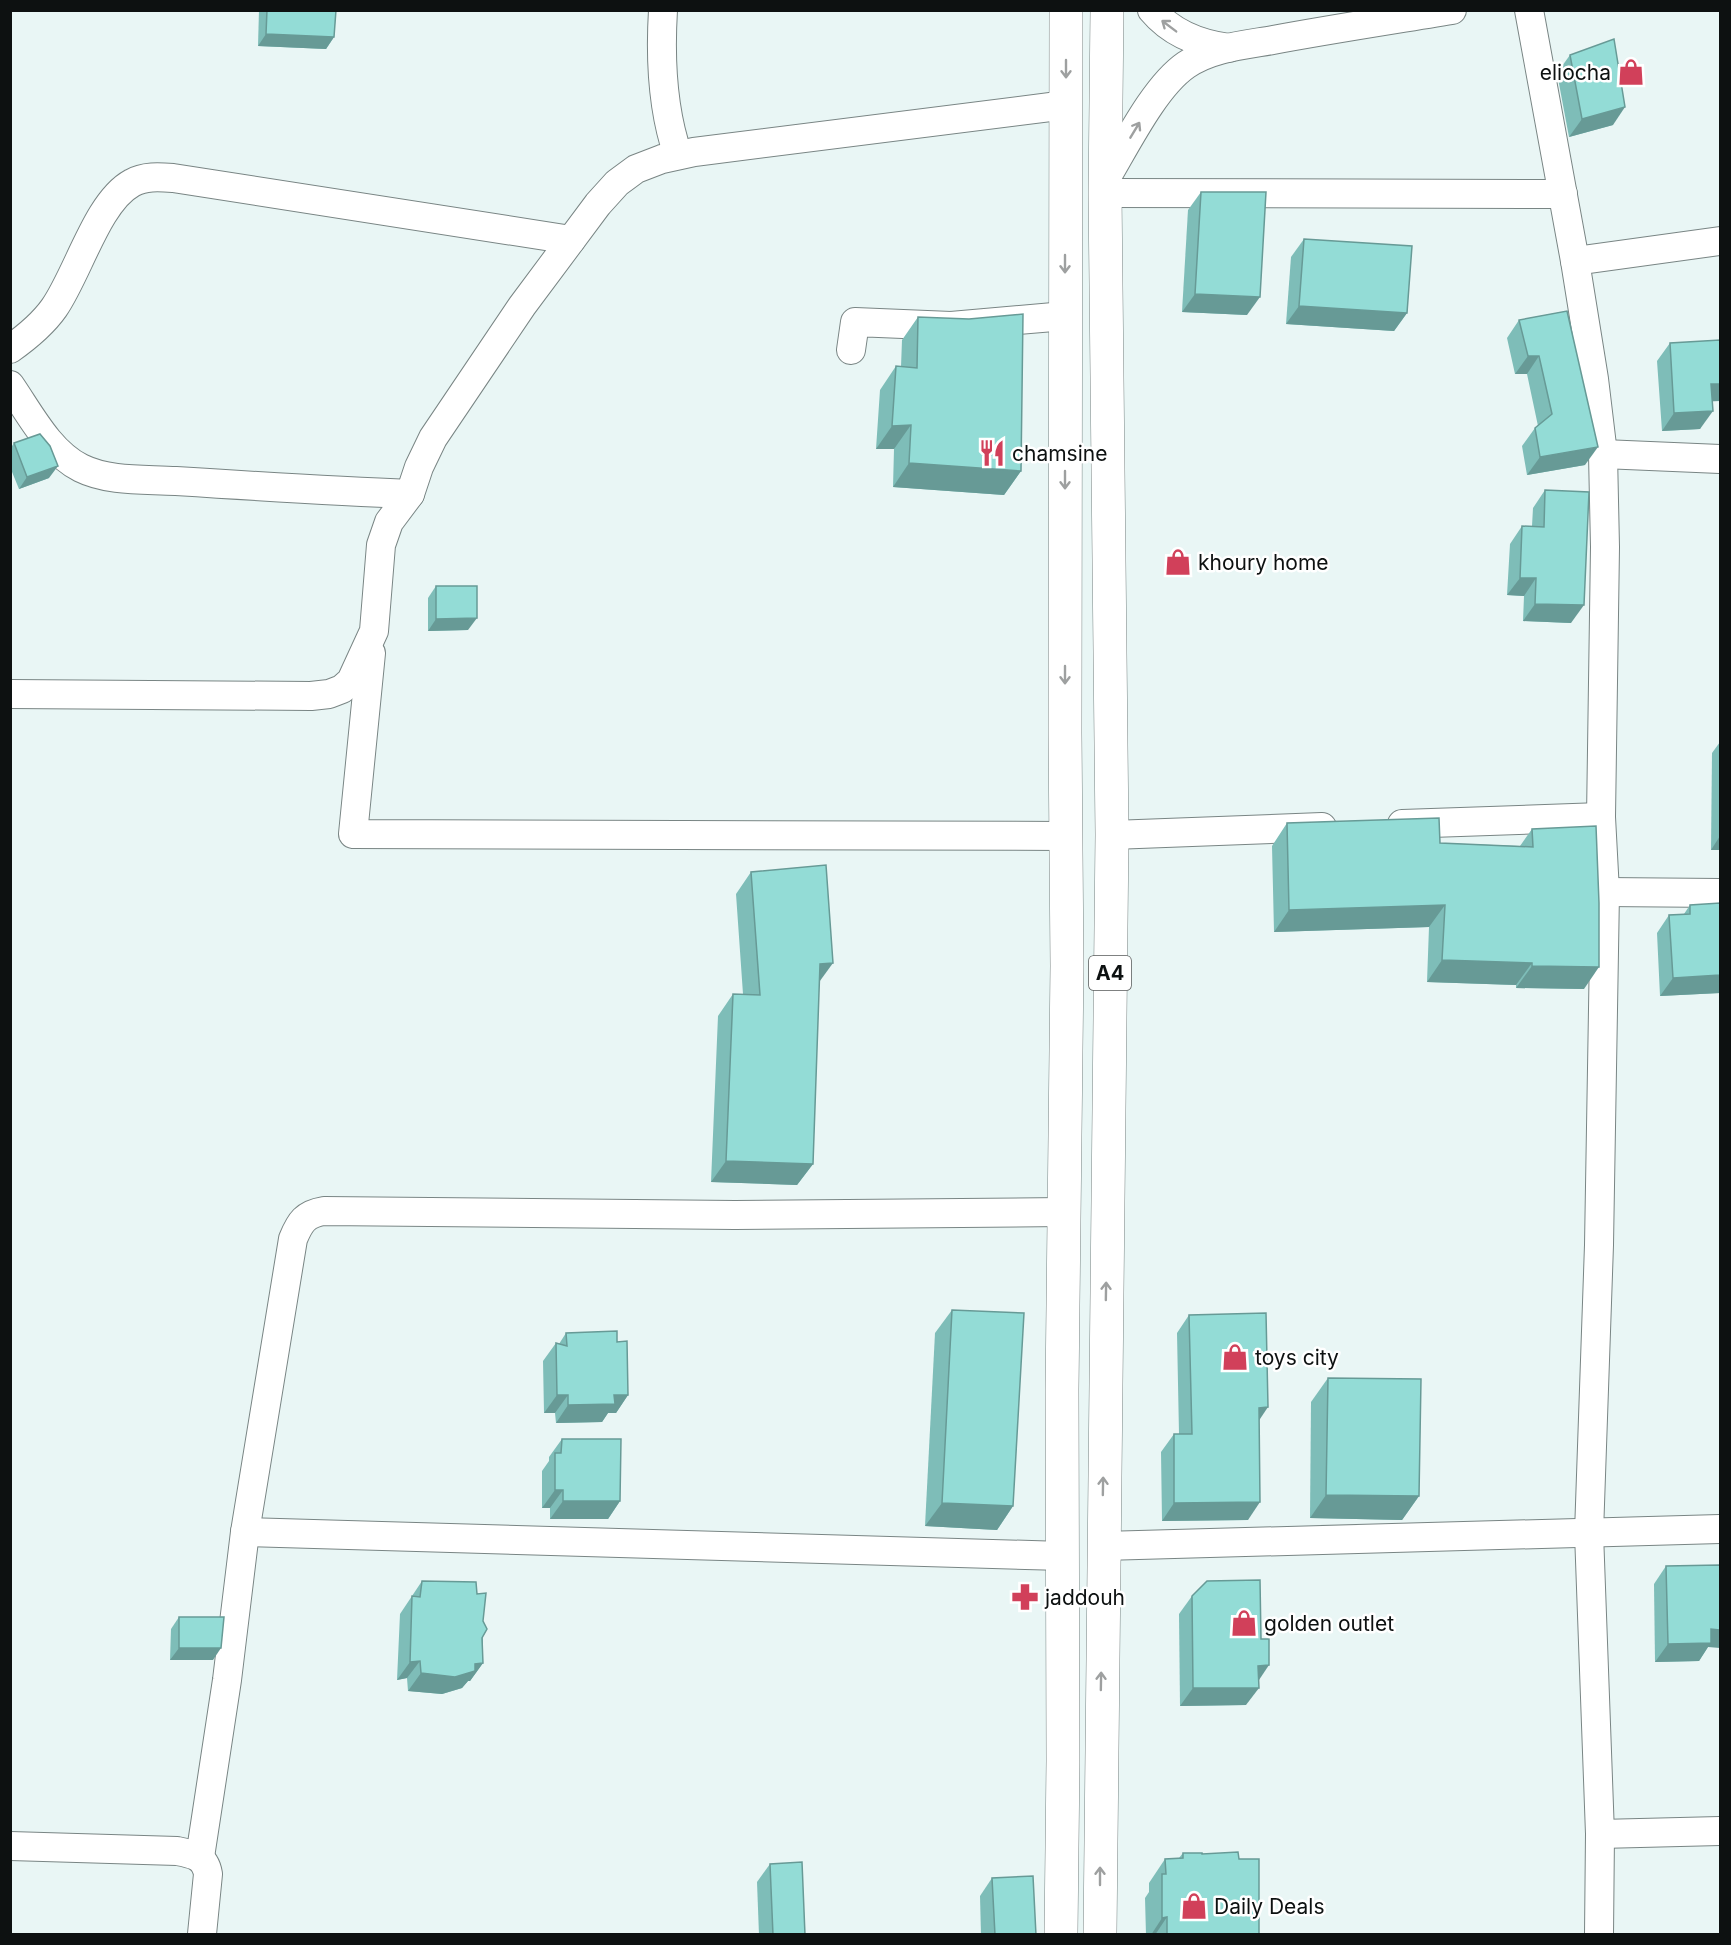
<svg xmlns="http://www.w3.org/2000/svg" width="1731" height="1945" font-family="Inter,sans-serif">
  <style>
    .lines { fill: none; stroke-linecap: round; stroke-linejoin: round }
    .minor-casing { stroke: #798584; stroke-width: 30 }
    .highway-casing { stroke: #798584; stroke-width: 34 }
    .minor { stroke: #fff; stroke-width: 28 }
    .highway { stroke: #fff; stroke-width: 33 }
    .wall { fill: #7ebdb8 }
    .shaded-wall { fill: #679a96 }
    .building { fill: #93dcd6; stroke: #679a96; stroke-width: 1.5 }
    .oneway { stroke: #9ea0a0 }
    .labels { text-anchor: middle; dominant-baseline: central; stroke-width: 5; stroke-linejoin: round; paint-order: stroke }
    .shield { fill: #fff; stroke: #565858; stroke-width: 1.5 }
    .shield-label { font-size: 20px; font-weight: bold; fill: #0d1111 }
    .poi-label { font-size: 21px; fill: #0d1111; stroke: #fff; text-anchor: start }
  </style>
  <rect width="100%" height="100%" fill="#e9f6f5"/>
  <g class="lines">
    <defs>
      <g id="minor">
        <path d="M 663,10 C 660,59 662,109 678,155"/>
        <path d="M 1152,10 C 1172,34 1199,44 1229,48"/>
        <polyline points="1529,10 1575,261 1594,379 1603,454 1605,547 1601,817 1605,892 1599,1245 1589,1533 1600,1834 1599,1934"/>
        <path d="M 1105,180 C 1125,147 1154,87 1186,65 C 1210,48 1244,45 1273,40 C 1332,29 1392,20 1452,10"/>
        <polyline points="1105,193 1563,194"/>
        <polyline points="1575,261 1720,241"/>
        <path d="M 10,349 C 27,337 42,325 54,308 C 78,274 97,202 132,183 C 144,176 159,177 173,178 L 571,240"/>
        <polyline points="851,350 855,322 951,326 1065,316"/>
        <path d="M 10,385 C 30,414 49,452 81,468 C 109,482 146,479 176,481 C 254,486 332,491 410,494"/>
        <polyline points="1603,454 1720,459"/>
        <polyline points="371,653 353,834 1066,836"/>
        <polyline points="10,694 311,696 329,694 342,689 351,681 374,631 381,545 389,522 410,494 419,467 433,438 522,306 598,204 617,183 636,169 662,159 694,152 1066,105"/>
        <polyline points="1402,824 1601,817"/>
        <polyline points="1112,835 1322,827"/>
        <polyline points="1605,892 1720,893"/>
        <polyline points="245,1532 1063,1556"/>
        <polyline points="1103,1546 1720,1529"/>
        <polyline points="1600,1834 1720,1831"/>
        <path d="M 10,1846 L 177,1851 C 193,1854 205,1856 208,1874 L 202,1934"/>
        <path d="M 200,1857 L 227,1680 L 245,1532 L 293,1239 C 300,1222 305,1214 324,1211 L 735,1215 L 1064,1212"/>
      </g>
      <g id="highway">
        <polyline points="1061,1934 1063,1761 1062,1390 1067,966 1065,733 1066,10"/>
        <polyline points="1100,1934 1112,835 1105,193 1107,10"/>
      </g>
    </defs>
    <!-- minor casing -->
    <use href="#minor" class="minor-casing"/>
    <!-- highway casing -->
    <use href="#highway" class="highway-casing"/>
    <!-- minor -->
    <use href="#minor" class="minor"/>
    <!-- highway -->
    <use href="#highway" class="highway"/>
  </g>
  <!-- wall -->
  <g class="wall">
    <polygon points="259,10 336,10 334,37 326,49 258,46"/>
    <polygon points="1570,55 1613,125 1569,137 1557,73"/>
    <polygon points="1201,192 1247,315 1182,312 1188,210"/>
    <polygon points="1304,239 1407,313 1394,331 1286,324 1291,257"/>
    <polygon points="1567,311 1585,465 1527,475 1522,446 1535,428 1538,426 1527,374 1515,374 1507,338 1519,320"/>
    <polygon points="918,317 1021,471 1004,495 893,487 894,449 876,449 880,390 896,366 901,367 902,340"/>
    <polygon points="1720,340 1720,401 1712,401 1700,429 1662,431 1657,361 1670,343"/>
    <polygon points="14,443 49,478 19,489 10,467 10,449"/>
    <polygon points="1545,490 1571,623 1523,621 1524,596 1507,595 1510,544 1522,526 1532,526 1533,508"/>
    <polygon points="436,586 468,630 428,631 428,598"/>
    <polygon points="1720,742 1720,850 1711,850 1712,753"/>
    <polygon points="1287,823 1440,843 1520,846 1532,829 1584,989 1516,988 1516,985 1427,982 1429,927 1274,932 1272,846"/>
    <polygon points="751,872 819,982 813,1164 797,1185 711,1182 718,1016 733,994 743,994 736,894"/>
    <polygon points="1690,905 1720,993 1660,996 1657,933 1669,915 1684,914"/>
    <polygon points="952,1310 1013,1506 997,1530 925,1526 935,1333"/>
    <polygon points="1189,1315 1259,1420 1248,1520 1162,1521 1161,1452 1174,1434 1179,1434 1177,1333"/>
    <polygon points="566,1333 617,1342 628,1395 616,1413 608,1413 602,1422 556,1423 555,1413 544,1413 543,1361 556,1343 559,1344"/>
    <polygon points="1328,1378 1419,1496 1402,1520 1310,1518 1311,1402"/>
    <polygon points="562,1439 620,1501 608,1519 550,1519 550,1508 542,1508 542,1471 549,1461 549,1457"/>
    <polygon points="1666,1566 1708,1647 1699,1661 1655,1662 1654,1584"/>
    <polygon points="422,1581 483,1621 483,1663 470,1681 468,1681 462,1688 442,1694 408,1691 407,1678 397,1680 400,1614"/>
    <polygon points="1192,1596 1246,1705 1180,1706 1179,1614"/>
    <polygon points="179,1617 213,1660 170,1660 171,1629"/>
    <polygon points="1183,1853 1202,1854 1239,1859 1259,1935 1146,1935 1145,1898 1149,1892 1149,1883 1165,1859 1179,1858"/>
    <polygon points="770,1864 805,1935 759,1935 757,1882"/>
    <polygon points="992,1878 1036,1935 981,1935 980,1896"/>
  </g>
  <!-- shaded-wall -->
  <g class="shaded-wall">
    <polygon points="266,34 334,37 326,49 258,46"/>
    <polygon points="1625,107 1613,125 1569,137 1582,119"/>
    <polygon points="1195,294 1260,297 1247,315 1182,312"/>
    <polygon points="1299,306 1407,313 1394,331 1286,324"/>
    <polygon points="1528,356 1539,356 1527,374 1515,374"/>
    <polygon points="1711,384 1720,384 1720,401 1698,402"/>
    <polygon points="1713,411 1700,429 1662,431 1674,413"/>
    <polygon points="911,425 894,449 876,449 892,426"/>
    <polygon points="1598,447 1585,465 1527,475 1540,457"/>
    <polygon points="909,463 1021,471 1004,495 893,487"/>
    <polygon points="58,466 49,478 19,489 27,477"/>
    <polygon points="1520,578 1536,578 1524,596 1507,595"/>
    <polygon points="1535,604 1584,605 1571,623 1523,621"/>
    <polygon points="477,618 468,630 428,631 436,619"/>
    <polygon points="1720,836 1720,850 1711,850"/>
    <polygon points="1445,905 1429,927 1274,932 1289,910"/>
    <polygon points="1442,960 1532,963 1516,985 1427,982"/>
    <polygon points="833,963 817,985 820,964"/>
    <polygon points="1532,966 1599,967 1584,989 1516,988"/>
    <polygon points="1720,975 1720,993 1660,996 1673,978"/>
    <polygon points="726,1161 813,1164 797,1185 711,1182"/>
    <polygon points="557,1395 568,1395 555,1413 544,1413"/>
    <polygon points="614,1395 628,1395 616,1413 608,1413 602,1422 556,1423 568,1405"/>
    <polygon points="1268,1407 1256,1425 1259,1408"/>
    <polygon points="555,1490 563,1490 550,1508 542,1508"/>
    <polygon points="1326,1495 1419,1496 1402,1520 1310,1518"/>
    <polygon points="563,1501 620,1501 608,1519 550,1519"/>
    <polygon points="1260,1502 1248,1520 1162,1521 1174,1503"/>
    <polygon points="942,1503 1013,1506 997,1530 925,1526"/>
    <polygon points="1711,1629 1720,1630 1720,1648 1708,1647 1699,1661 1655,1662 1668,1644"/>
    <polygon points="179,1648 221,1648 213,1660 170,1660"/>
    <polygon points="420,1661 407,1678 397,1680 410,1662"/>
    <polygon points="483,1663 470,1681 468,1681 462,1688 442,1694 408,1691 421,1673"/>
    <polygon points="1269,1665 1257,1683 1258,1666"/>
    <polygon points="1193,1688 1259,1688 1246,1705 1180,1706"/>
    <polygon points="1167,1917 1155,1935 1151,1935 1162,1918"/>
  </g>
  <!-- building -->
  <g class="building">
    <polygon points="267,10 336,10 334,37 266,34"/>
    <polygon points="1614,39 1625,107 1582,119 1570,55"/>
    <polygon points="1201,192 1266,192 1260,297 1195,294"/>
    <polygon points="1304,239 1412,246 1407,313 1299,306"/>
    <polygon points="1567,311 1598,447 1540,457 1535,428 1552,414 1539,356 1528,356 1519,320"/>
    <polygon points="1023,314 1021,471 909,463 911,425 892,426 896,366 917,368 918,317 969,319"/>
    <polygon points="1720,340 1720,384 1711,384 1713,411 1674,413 1670,343"/>
    <polygon points="40,434 50,446 58,466 27,477 14,443"/>
    <polygon points="1545,490 1589,492 1584,605 1535,604 1536,578 1520,578 1522,526 1544,527"/>
    <polygon points="436,586 477,586 477,618 436,619"/>
    <polygon points="1439,818 1440,843 1533,847 1532,829 1596,826 1599,903 1599,967 1532,966 1532,963 1442,960 1445,905 1289,910 1287,823"/>
    <polygon points="826,865 833,963 820,964 813,1164 726,1161 733,994 760,995 751,872"/>
    <polygon points="1720,903 1720,975 1673,978 1669,915 1690,914 1690,905"/>
    <polygon points="952,1310 1024,1313 1013,1506 942,1503"/>
    <polygon points="1266,1313 1268,1407 1259,1408 1260,1502 1174,1503 1174,1434 1192,1434 1189,1315"/>
    <polygon points="617,1331 617,1342 627,1341 628,1395 614,1395 615,1404 568,1405 568,1395 557,1395 556,1343 567,1346 566,1333"/>
    <polygon points="1328,1378 1421,1379 1419,1496 1326,1495"/>
    <polygon points="562,1439 621,1439 620,1501 563,1501 563,1490 555,1490 555,1453 561,1453"/>
    <polygon points="1720,1565 1720,1630 1711,1629 1711,1643 1668,1644 1666,1566"/>
    <polygon points="1260,1580 1261,1639 1269,1639 1269,1665 1258,1666 1259,1688 1193,1688 1192,1596 1207,1581"/>
    <polygon points="422,1581 476,1582 477,1594 486,1593 483,1621 487,1629 482,1638 483,1663 475,1664 475,1671 455,1677 421,1673 420,1661 410,1662 412,1596 420,1597"/>
    <polygon points="179,1617 224,1617 221,1648 179,1648"/>
    <polygon points="1238,1852 1239,1859 1259,1859 1259,1935 1167,1935 1167,1917 1162,1918 1162,1874 1166,1874 1165,1859 1183,1858 1183,1853 1202,1853 1202,1854"/>
    <polygon points="802,1862 805,1935 773,1935 770,1864"/>
    <polygon points="1033,1876 1036,1935 995,1935 992,1878"/>
  </g>
  <!-- one-way arrows -->
  <defs><path id="oneway-shaft" d="M-6 0H5M1.5-3L5.5 0L1.5 3" fill="none" stroke-width="1.6" stroke-linecap="round" stroke-linejoin="round" transform="scale(1.5)"/></defs>
  <g class="oneway">
    <use href="#oneway-shaft" transform="translate(1169 26) rotate(-143)"/>
    <use href="#oneway-shaft" transform="translate(1066 69) rotate(90)"/>
    <use href="#oneway-shaft" transform="translate(1135 130) rotate(-59)"/>
    <use href="#oneway-shaft" transform="translate(1065 264) rotate(90)"/>
    <use href="#oneway-shaft" transform="translate(1065 480) rotate(90)"/>
    <use href="#oneway-shaft" transform="translate(1065 675) rotate(90)"/>
    <use href="#oneway-shaft" transform="translate(1106 1291) rotate(-89)"/>
    <use href="#oneway-shaft" transform="translate(1103 1486) rotate(-89)"/>
    <use href="#oneway-shaft" transform="translate(1101 1681) rotate(-89)"/>
    <use href="#oneway-shaft" transform="translate(1100 1876) rotate(-90)"/>
  </g>
  <!-- icons -->
  <defs>
    <symbol id="shop-bare" viewBox="-9 -9 18 18"><path d="M-5-2.5h2.3a2.7 3.5 0 0 1 5.4 0H5L5.5 6h-11ZM-1.5-2.5h3a1.5 2.3 0 0 0-3 0Z" fill="#d1405a" stroke="#fff" stroke-width="2.5" paint-order="stroke"/></symbol>
    <symbol id="restaurant-bare" viewBox="-9 -9 18 18"><path d="M-5-6h1v4h1v-4h1v4h1v-4h1v5L-1.5 .5V6h-2V.5L-5-1ZM5-6V6H3V1.5H1.5Q1.5-4 5-6Z" fill="#d1405a" stroke="#fff" stroke-width="2.5" paint-order="stroke"/></symbol>
    <symbol id="pharmacy-bare" viewBox="-9 -9 18 18"><path d="M-2-6h4v4h4v4h-4v4h-4v-4h-4v-4h4Z" fill="#d1405a" stroke="#fff" stroke-width="2.5" paint-order="stroke"/></symbol>
  </defs>
  <g fill-rule="evenodd">
    <use href="#shop-bare" x="1612" y="53" width="38" height="38"/>
    <use href="#restaurant-bare" x="973" y="434" width="38" height="38"/>
    <use href="#shop-bare" x="1159" y="543" width="38" height="38"/>
    <use href="#shop-bare" x="1216" y="1338" width="38" height="38"/>
    <use href="#pharmacy-bare" x="1006" y="1578" width="38" height="38"/>
    <use href="#shop-bare" x="1225" y="1604" width="38" height="38"/>
    <use href="#shop-bare" x="1175" y="1887" width="38" height="38"/>
  </g>
  <g class="labels">
    <!-- shield labels -->
    <rect class="shield" x="1089" y="956" width="42" height="34" rx="4.5"/>
    <g class="shield-label">
      <text x="1110" y="973">A4</text>
    </g>
    <!-- poi labels -->
    <g class="poi-label">
      <text x="1611" y="72" text-anchor="end">eliocha</text>
      <text x="1012" y="453">chamsine</text>
      <text x="1198" y="562">khoury home</text>
      <text x="1255" y="1357">toys city</text>
      <text x="1045" y="1597">jaddouh</text>
      <text x="1264" y="1623">golden outlet</text>
      <text x="1214" y="1906">Daily Deals</text>
    </g>
  </g>
  <!-- border -->
  <rect width="1731" height="1945" fill="none" stroke="#0d1111" stroke-width="24"/>
</svg>
